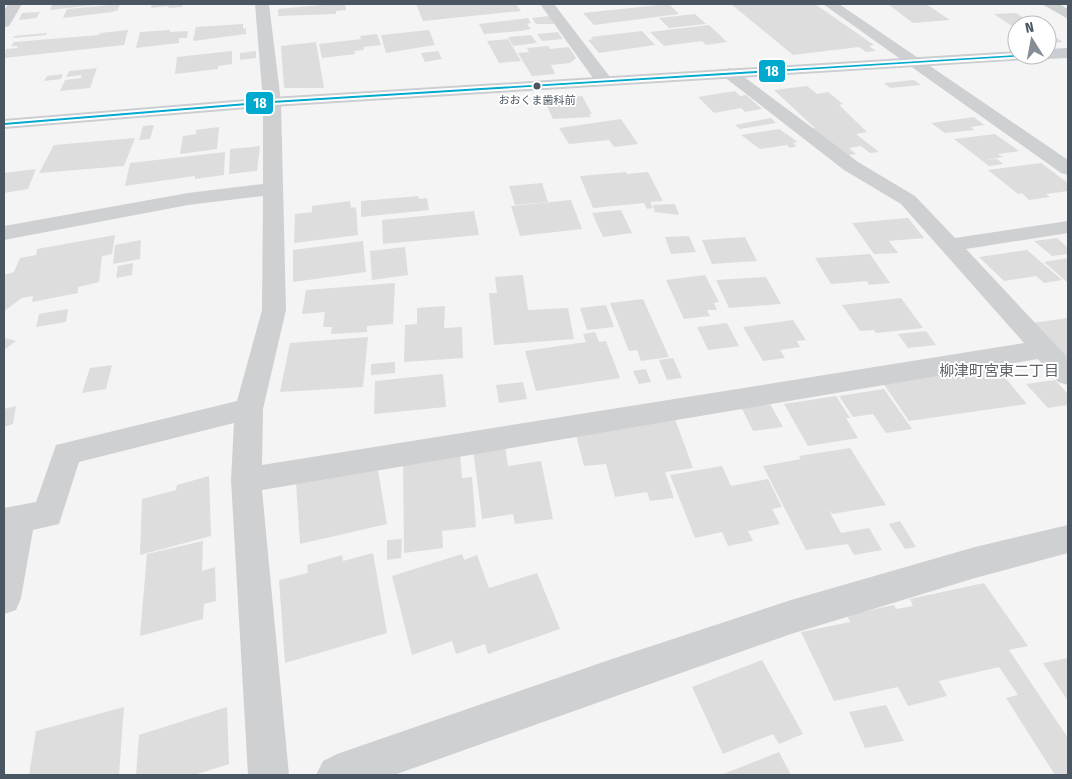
<svg xmlns="http://www.w3.org/2000/svg" width="1072" height="779" font-family="'Fira Sans Condensed','Noto Sans JP',sans-serif">
  <style>
    .building { fill: #ddddde }
    .lines { fill: none; stroke-linecap: round; stroke-linejoin: round }
    .minor { fill: #ced0d2; fill-rule: evenodd }
    .major { fill: #caced1; fill-rule: evenodd }
    .bus-1-casing { stroke: #fff; stroke-width: 4 }
    .bus-1 { fill: #00a9ce; fill-rule: evenodd }
    .bus-dot { fill: #4a5661; stroke: #fff; stroke-width: 2 }
    .labels { text-anchor: middle; dominant-baseline: central; stroke-width: 4; stroke-linejoin: round; paint-order: stroke }
    .far-bus-label { font-size: 11px; fill: #4a5661; stroke: #fff }
    .neighbourhood-label { font-size: 15px; fill: #5f6368; stroke: #fff }
    .line-badge { stroke: #fff; stroke-width: 2 }
    .badge-label { font-size: 14px; text-anchor: middle; font-weight: bold; fill: #fff }
  </style>
  <rect width="100%" height="100%" fill="#f4f4f4"/>
  <!-- building -->
  <g class="building">
    <polygon points="52,4 95,4 95,5 50,10"/>
    <polygon points="120,4 118,10 112,12 63,18 67,9"/>
    <polygon points="152,4 183,4 182,7 168,8 169,6 151,8"/>
    <polygon points="333,4 345,4 346,10 336,11 336,14 278,16 278,9"/>
    <polygon points="416,4 516,4 521,11 423,21"/>
    <polygon points="669,4 679,14 594,25 583,13"/>
    <polygon points="731,4 815,4 874,45 869,46 876,51 866,52 859,47 793,55"/>
    <polygon points="888,4 926,4 950,20 913,23"/>
    <polygon points="40,12 36,18 19,20 22,13"/>
    <polygon points="1016,13 1035,25 1012,26 994,14"/>
    <polygon points="695,14 706,24 669,28 659,18"/>
    <polygon points="549,16 554,24 536,24 532,18"/>
    <polygon points="528,18 531,23 527,24 531,29 521,31 484,34 479,24"/>
    <polygon points="243,24 243,29 246,28 246,34 193,41 196,27"/>
    <polygon points="709,25 727,42 706,45 702,41 664,46 650,32"/>
    <polygon points="128,30 124,45 4,58 6,49 17,48 18,46 11,46 14,42 99,35 100,33"/>
    <polygon points="170,30 170,32 188,31 187,38 179,38 179,43 136,48 140,32"/>
    <polygon points="429,30 435,45 386,53 381,35"/>
    <polygon points="642,31 655,45 599,53 588,40 593,39 591,37"/>
    <polygon points="558,32 563,39 542,41 537,34"/>
    <polygon points="1047,32 1063,42 1047,43"/>
    <polygon points="47,33 46,35 13,38 14,36"/>
    <polygon points="377,34 381,45 363,47 364,50 354,51 355,54 322,58 319,44 361,39 360,36"/>
    <polygon points="531,35 537,43 513,46 508,37"/>
    <polygon points="508,39 521,61 499,63 487,41"/>
    <polygon points="316,42 324,88 284,88 281,46"/>
    <polygon points="548,46 550,49 569,47 576,58 570,63 551,65 555,74 532,76 518,53 529,52 527,48"/>
    <polygon points="232,51 232,64 218,66 218,69 175,74 177,57"/>
    <polygon points="256,51 256,58 240,60 240,53"/>
    <polygon points="438,51 442,59 425,62 421,53"/>
    <polygon points="97,68 90,88 60,91 65,80 81,78 82,75 66,77 69,71"/>
    <polygon points="63,74 61,79 44,81 47,76"/>
    <polygon points="914,80 921,85 890,88 884,83"/>
    <polygon points="807,86 817,94 828,92 843,104 839,105 867,132 856,134 879,152 870,153 861,146 849,148 856,154 844,156 809,129 815,128 774,90"/>
    <polygon points="735,91 740,96 746,95 762,109 745,112 741,108 714,113 698,97"/>
    <polygon points="582,96 592,114 589,114 591,117 553,119 544,100"/>
    <polygon points="974,117 984,125 971,127 974,130 945,133 931,123"/>
    <polygon points="771,118 776,123 740,129 735,125"/>
    <polygon points="621,119 638,144 614,147 609,140 569,144 559,128"/>
    <polygon points="154,125 150,139 139,140 143,126"/>
    <polygon points="219,127 217,149 180,154 183,136 196,134 196,130"/>
    <polygon points="779,129 798,142 793,143 797,146 790,148 787,145 760,149 741,135"/>
    <polygon points="995,134 1019,151 998,154 1003,157 985,160 997,159 1003,164 989,166 954,139"/>
    <polygon points="135,138 124,166 39,173 54,145"/>
    <polygon points="260,146 257,171 229,174 230,149"/>
    <polygon points="225,152 224,175 195,179 195,176 125,186 130,163"/>
    <polygon points="1041,163 1068,183 1068,191 1046,194 1050,197 1029,200 1022,193 1018,194 988,170"/>
    <polygon points="36,169 28,189 4,193 4,173"/>
    <polygon points="626,172 627,174 648,172 663,201 650,202 653,208 647,209 644,203 593,208 580,176"/>
    <polygon points="542,183 548,202 515,205 509,186"/>
    <polygon points="418,196 419,199 427,198 429,210 361,217 361,201"/>
    <polygon points="571,200 582,229 520,236 511,206"/>
    <polygon points="350,201 351,208 356,207 358,235 294,243 295,214 312,212 312,206"/>
    <polygon points="675,204 679,215 655,212 653,205"/>
    <polygon points="621,210 632,233 603,237 592,213"/>
    <polygon points="474,211 479,235 383,244 382,220"/>
    <polygon points="908,218 924,238 889,241 898,253 874,254 852,223"/>
    <polygon points="115,235 112,254 102,256 99,282 78,287 78,293 32,302 33,296 22,298 4,311 4,275 14,272 20,258 36,255 37,249"/>
    <polygon points="689,236 696,252 671,254 665,237"/>
    <polygon points="745,237 757,261 712,264 702,240"/>
    <polygon points="1057,238 1068,248 1068,254 1052,256 1034,241"/>
    <polygon points="141,240 140,259 113,264 115,245"/>
    <polygon points="363,241 366,272 293,282 293,250"/>
    <polygon points="405,247 408,275 372,280 370,251"/>
    <polygon points="1027,250 1062,280 1044,283 1036,276 1004,281 979,257"/>
    <polygon points="870,254 890,283 869,285 867,281 831,284 815,258"/>
    <polygon points="1068,258 1068,283 1044,262"/>
    <polygon points="133,263 132,275 116,278 118,266"/>
    <polygon points="523,275 528,310 568,308 574,339 494,345 489,293 497,293 495,277"/>
    <polygon points="705,275 719,302 714,303 717,310 707,310 710,316 684,319 666,280"/>
    <polygon points="766,277 781,304 729,308 716,280"/>
    <polygon points="395,283 393,324 367,326 367,332 331,334 332,327 323,327 325,312 302,314 306,290"/>
    <polygon points="901,298 923,328 876,333 874,330 860,331 842,305"/>
    <polygon points="643,299 669,357 641,361 637,350 629,351 610,303"/>
    <polygon points="606,305 614,327 587,330 580,308"/>
    <polygon points="445,306 444,328 462,327 463,358 404,362 405,325 417,324 417,308"/>
    <polygon points="68,309 66,322 36,327 39,314"/>
    <polygon points="1068,318 1068,360 1032,323"/>
    <polygon points="793,320 806,340 797,341 800,347 780,350 785,358 763,361 743,327"/>
    <polygon points="727,323 739,346 708,350 697,327"/>
    <polygon points="926,331 936,345 908,348 898,334"/>
    <polygon points="595,332 599,342 606,341 620,378 536,391 525,351 586,342 583,334"/>
    <polygon points="368,337 363,387 280,392 290,343"/>
    <polygon points="4,338 16,341 4,350"/>
    <polygon points="673,358 682,378 667,380 659,360"/>
    <polygon points="395,362 395,373 371,375 371,364"/>
    <polygon points="112,365 106,389 82,393 90,368"/>
    <polygon points="997,368 1027,404 909,421 883,383"/>
    <polygon points="646,369 651,382 639,384 633,371"/>
    <polygon points="443,374 446,407 374,414 375,381"/>
    <polygon points="1055,380 1068,394 1068,405 1048,408 1026,384"/>
    <polygon points="523,382 527,399 499,403 496,385"/>
    <polygon points="884,389 912,429 886,433 873,414 853,417 839,396"/>
    <polygon points="836,396 850,418 846,418 858,438 808,446 784,404"/>
    <polygon points="770,404 783,427 753,431 741,407"/>
    <polygon points="16,406 13,424 4,427 4,409"/>
    <polygon points="675,419 693,468 665,472 674,498 650,501 647,492 615,497 606,464 584,466 576,435"/>
    <polygon points="505,445 508,466 541,461 553,519 515,524 513,514 482,519 473,449"/>
    <polygon points="850,448 886,505 832,514 828,509 841,533 869,528 882,550 854,555 848,544 806,550 763,466 801,459 799,456"/>
    <polygon points="460,453 462,478 472,477 476,527 442,531 443,548 404,553 403,459"/>
    <polygon points="377,464 387,524 300,544 296,482"/>
    <polygon points="722,466 731,486 768,479 782,507 772,509 780,524 748,531 753,541 728,546 722,532 695,538 670,475"/>
    <polygon points="209,476 211,536 140,555 142,499 176,490 177,485"/>
    <polygon points="900,521 916,547 905,549 889,524"/>
    <polygon points="402,539 401,558 387,560 387,540"/>
    <polygon points="203,541 202,571 215,567 216,601 204,604 203,619 140,636 147,554"/>
    <polygon points="373,553 387,633 285,663 279,580 308,573 307,565 342,555 343,561"/>
    <polygon points="462,554 464,560 477,555 489,588 537,573 560,629 488,654 485,644 456,654 452,641 412,655 392,576"/>
    <polygon points="984,583 1028,646 1009,650 1068,738 1068,775 1055,775 1006,698 1018,695 999,667 939,681 947,696 908,706 898,687 834,701 801,632 850,622 847,615 894,605 896,609 913,606 910,599"/>
    <polygon points="1068,658 1068,701 1043,663"/>
    <polygon points="762,660 803,734 779,744 773,734 723,754 692,687"/>
    <polygon points="886,705 904,741 865,748 849,712"/>
    <polygon points="124,707 119,775 29,775 36,731"/>
    <polygon points="227,707 229,764 194,775 136,775 139,735"/>
    <polygon points="779,752 791,775 721,775"/>
  </g>
  <g class="lines">
    <!-- minor -->
    <g class="minor">
      <polygon points="8,4 22,4 9,26 4,27 4,11"/>
      <polygon points="255,4 269,4 281,102 286,310 263,409 262,465 1024,343 901,204 844,170 723,76 721,73 729,68 735,70 858,162 915,196 955,238 1068,221 1068,233 966,249 1068,358 1068,385 1058,382 1038,359 262,490 289,775 248,775 231,480 234,423 79,462 59,524 33,530 21,598 16,610 4,614 4,508 36,502 56,445 237,401 262,310 263,196 188,205 4,240 4,226 188,193 263,184 263,102"/>
      <polygon points="540,4 554,4 610,77 612,81 610,85 598,85"/>
      <polygon points="823,4 839,4 1068,160 1068,175 1061,173"/>
      <polygon points="1042,4 1059,4 1068,9 1068,19"/>
      <polygon points="1068,525 1068,553 975,578 791,634 394,775 316,775 323,761 337,754 609,660 791,600 975,547"/>
    </g>
    <!-- major -->
    <g class="major">
      <polygon points="1068,48 1068,58 1047,59 1040,55 1047,55 1047,49"/>
      <polygon points="1017,51 1017,55 1036,55 1028,60 272,107 4,129 4,119 272,97"/>
    </g>
    <defs>
      <polygon id="bus-1" points="1017,55 1030,55 1028,56 272,103 4,125 4,123 272,101"/>
    </defs>
    <!-- bus-1 casing -->
    <use href="#bus-1" class="bus-1-casing"/>
    <!-- bus-1 -->
    <use href="#bus-1" class="bus-1"/>
  </g>
  <!-- markers -->
  <circle class="bus-dot" cx="537" cy="86" r="4.5"/>
  <g class="labels">
    <!-- far-bus labels -->
    <g class="far-bus-label">
      <text x="537" y="100">おおくま歯科前</text>
    </g>
    <!-- neighbourhood labels -->
    <g class="neighbourhood-label">
      <text x="999" y="371">柳津町宮東二丁目</text>
    </g>
  </g>
  <g class="line-badge">
    <rect x="758" y="59" width="28" height="24" rx="5" fill="#00a9ce"/>
    <rect x="245" y="91" width="29" height="24" rx="5" fill="#00a9ce"/>
  </g>
  <g class="badge-label">
    <text x="772" y="76">18</text>
    <text x="260" y="108">18</text>
  </g>
  <!-- border -->
  <rect width="1072" height="779" fill="none" stroke="#4a5661" stroke-width="10"/>
  <!-- north arrow -->
  <g transform="translate(1032 40) rotate(349)"><circle r="24" fill="#ffffff" stroke="#b7bbc0"/>
  <path d="M0-4L9 19L0 12L-9 19Z" fill="#868d94"/>
  <text y="-8" font-size="14" font-weight="bold" text-anchor="middle" fill="#4a5661">N</text>
  </g>
</svg>
